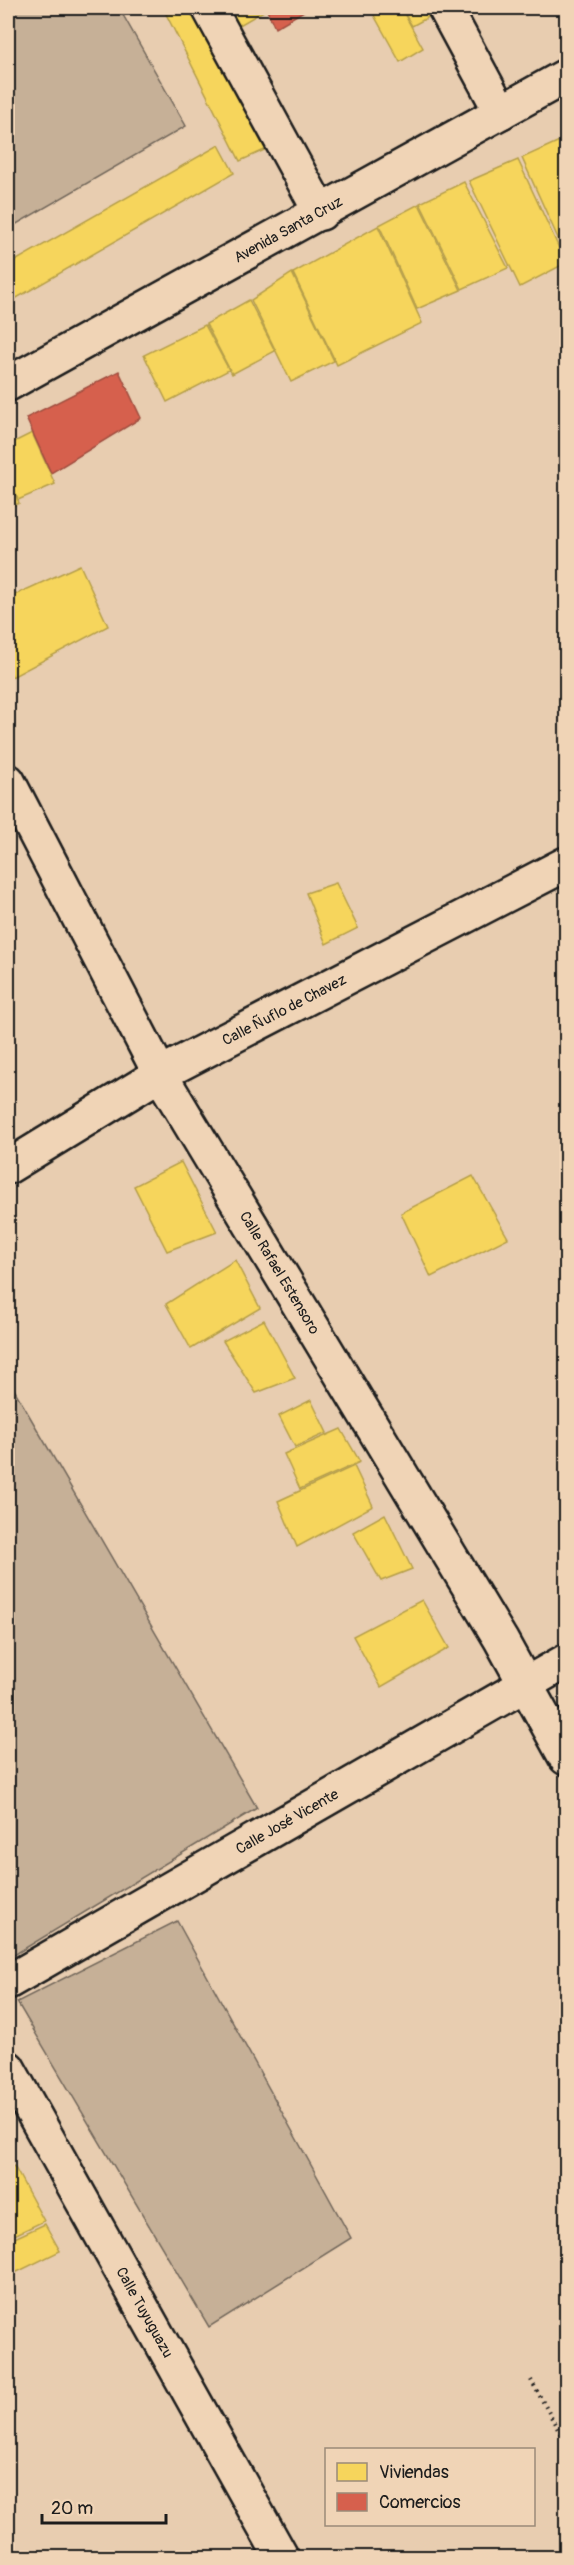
<svg xmlns="http://www.w3.org/2000/svg" width="574" height="2565" font-family="Pangolin,sans-serif">
  <style>
    .green { fill: #c6b097; stroke: #71665a; stroke-width: 1.5 }
    .homes { fill: #f6d55c; stroke: #b59e49; stroke-width: 1.5 }
    .shops { fill: #d6604d; stroke: #9e4c3e; stroke-width: 1.5 }
    .lines { fill: none; stroke-linecap: round; stroke-linejoin: round }
    .minor-casing { stroke: #1c1c1c; stroke-width: 38 }
    .tertiary-casing { stroke: #1c1c1c; stroke-width: 38 }
    .primary-casing { stroke: #1c1c1c; stroke-width: 38 }
    .path { stroke: #1c1c1c; stroke-width: 4; stroke-dasharray: 1.5 4.5; stroke-linecap: butt }
    .minor { stroke: #f0d4b6; stroke-width: 33 }
    .tertiary { stroke: #f0d4b6; stroke-width: 33 }
    .primary { stroke: #f0d4b6; stroke-width: 33 }
    .labels { text-anchor: middle; dominant-baseline: central; stroke-width: 6; stroke-linejoin: round; paint-order: stroke }
    .street-label { font-size: 15px; fill: #1c1c1c; stroke: #f0d4b6 }
  </style>
  <rect width="100%" height="100%" fill="#e8cdb0"/>
  <filter id="ink" filterUnits="userSpaceOnUse"><feTurbulence type="fractalNoise" baseFrequency=".0167" numOctaves="2"/><feDisplacementMap in="SourceGraphic" scale="12" xChannelSelector="R" yChannelSelector="G"/><feConvolveMatrix kernelMatrix="1 2 1 2 8 2 1 2 1" color-interpolation-filters="sRGB"/></filter>
  <g filter="url(#ink)">
    <!-- green -->
    <g class="green">
      <polygon points="8,8 119,8 186,126 8,229"/>
      <polygon points="8,1379 257,1808 14,1955 8,1945"/>
      <polygon points="177,1921 351,2238 209,2327 17,2002"/>
    </g>
    <!-- homes -->
    <g class="homes">
      <polygon points="163,8 193,8 267,149 240,161"/>
      <polygon points="227,8 266,8 267,9 238,26"/>
      <polygon points="370,8 401,8 423,48 400,62"/>
      <polygon points="401,8 435,8 438,12 412,26"/>
      <polygon points="566,138 566,256 522,158"/>
      <polygon points="219,145 234,173 8,303 8,265"/>
      <polygon points="518,160 566,263 520,287 469,181"/>
      <polygon points="464,182 508,268 462,289 420,203"/>
      <polygon points="419,204 461,290 417,309 379,225"/>
      <polygon points="378,226 422,323 337,365 293,273"/>
      <polygon points="292,273 334,361 291,382 251,300"/>
      <polygon points="249,300 275,351 232,374 206,324"/>
      <polygon points="205,325 229,370 167,402 144,355"/>
      <polygon points="32,433 55,484 18,500 8,474 8,445"/>
      <polygon points="8,477 19,503 8,508"/>
      <polygon points="80,565 108,626 12,677 8,666 8,598"/>
      <polygon points="336,883 358,928 326,944 306,893"/>
      <polygon points="181,1162 217,1232 167,1251 134,1186"/>
      <polygon points="473,1176 508,1238 431,1277 401,1213"/>
      <polygon points="235,1260 260,1308 191,1349 166,1304"/>
      <polygon points="264,1320 295,1378 256,1393 223,1341"/>
      <polygon points="311,1400 327,1433 295,1447 279,1416"/>
      <polygon points="341,1429 360,1462 300,1489 284,1454"/>
      <polygon points="354,1466 373,1506 297,1547 278,1501"/>
      <polygon points="385,1514 412,1569 381,1581 353,1532"/>
      <polygon points="422,1600 449,1648 381,1687 353,1636"/>
      <polygon points="14,2166 44,2221 8,2238 8,2170"/>
      <polygon points="45,2224 60,2251 15,2273 8,2258 8,2241"/>
    </g>
    <!-- shops -->
    <g class="shops">
      <polygon points="266,8 309,8 275,28"/>
      <polygon points="119,371 141,418 51,473 26,418"/>
    </g>
    <g class="lines">
      <defs>
        <g id="minor">
          <polyline points="209,8 321,213"/>
          <polyline points="445,8 501,112"/>
          <path id="s1" d="M 8,781 L 160,1074 L 501,1640 L 566,1758"/>
          <path id="s2" d="M 8,1167 L 160,1074 L 566,864"/>
          <path id="s3" d="M 8,2068 L 282,2558"/>
        </g>
        <g id="tertiary">
          <path id="s4" d="M 8,1982 L 566,1661"/>
        </g>
        <g id="primary">
          <path id="s5" d="M 8,384 L 566,76"/>
        </g>
      </defs>
      <!-- minor casing -->
      <use href="#minor" class="minor-casing"/>
      <!-- tertiary casing -->
      <use href="#tertiary" class="tertiary-casing"/>
      <!-- primary casing -->
      <use href="#primary" class="primary-casing"/>
      <!-- path -->
      <polyline class="path" points="531,2380 566,2444"/>
      <!-- minor -->
      <use href="#minor" class="minor"/>
      <!-- tertiary -->
      <use href="#tertiary" class="tertiary"/>
      <!-- primary -->
      <use href="#primary" class="primary"/>
    </g>
  </g>
  <g class="labels">
    <!-- street labels -->
    <g class="street-label">
      <text stroke="none"><textPath href="#s5" startOffset="320">Avenida Santa Cruz</textPath></text>
      <text stroke="none"><textPath href="#s2" startOffset="318">Calle Ñuflo de Chavez</textPath></text>
      <text stroke="none"><textPath href="#s1" startOffset="562">Calle Rafael Estensoro</textPath></text>
      <text stroke="none"><textPath href="#s4" startOffset="322">Calle José Vicente</textPath></text>
      <text stroke="none"><textPath href="#s3" startOffset="280">Calle Tuyuguazu</textPath></text>
    </g>
  </g>
  <!-- margin -->
  <rect width="574" height="2565" fill="none" stroke="#f0d4b6" stroke-width="30"/>
  <rect x="15" y="15" width="544" height="2535" fill="none" stroke="#1c1c1c" stroke-width="2" filter="url(#ink)"/>
  <!-- legend -->
  <rect x="325" y="2448" width="210" height="78" fill="#f0d4b6" stroke="#9b8a78" stroke-width="1.5"/>
  <rect x="337" y="2463" width="30" height="18" fill="#f6d55c" stroke="#9b8a78" stroke-width="1.5"/>
  <text x="379" y="2478" font-size="18" fill="#1c1c1c">Viviendas</text>
  <rect x="337" y="2493" width="30" height="18" fill="#d6604d" stroke="#9b8a78" stroke-width="1.5"/>
  <text x="379" y="2508" font-size="18" fill="#1c1c1c">Comercios</text>
  <!-- scale -->
  <path d="M42 2514v9h124v-9" fill="none" stroke="#1c1c1c" stroke-width="3"/>
  <text x="51" y="2514" font-size="18" fill="#1c1c1c" stroke="#f0d4b6" stroke-width="4.5" paint-order="stroke">20 m</text>
</svg>
